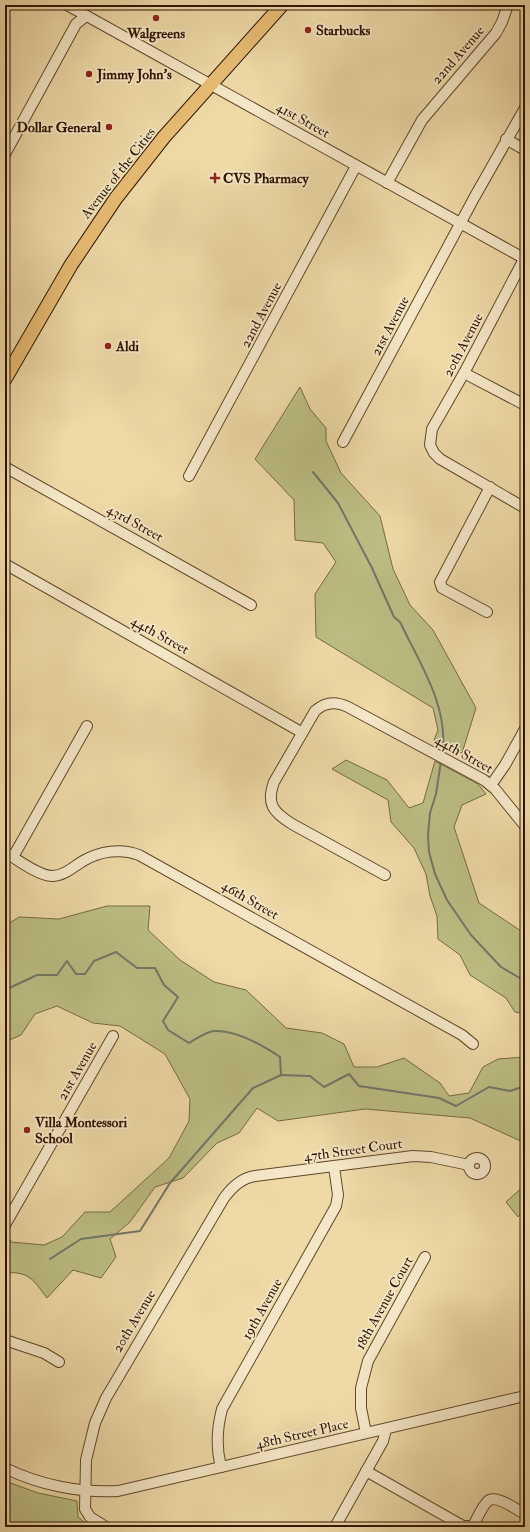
<svg xmlns="http://www.w3.org/2000/svg" width="530" height="1532" font-family="'IM FELL Double Pica',serif">
  <style>
    .green { fill: #bcbe84; stroke: #766a42 }
    .lines { fill: none; stroke-linecap: round; stroke-linejoin: round }
    .stream { stroke: #717768; stroke-width: 2 }
    .minor-casing { stroke: #60462a; stroke-width: 12 }
    .major-casing { stroke: #311500; stroke-width: 15 }
    .minor { stroke: #f4e6c6; stroke-width: 10 }
    .major { stroke: #e7bc74; stroke-width: 13 }
    .poi-dot { fill: #8f2418; stroke: #f4e6c6; stroke-width: 1.5 }
    .labels { text-anchor: middle; dominant-baseline: central; stroke-width: 3.5; stroke-linejoin: round; paint-order: stroke }
    .poi-label { font-size: 14px; font-weight: bold; fill: #311500; stroke: #f4e6c6; text-anchor: start }
    .street-label { font-size: 14px; fill: #311500; stroke: #f4e6c6 }
  </style>
  <rect width="100%" height="100%" fill="#eed9a7"/>
  <filter id="stains"><feTurbulence type="fractalNoise" baseFrequency=".005" numOctaves="4"/><feColorMatrix values="0 0 0 0 .2 0 0 0 0 .09 0 0 0 0 .02 0 0 0 .5 -.17"/></filter>
  <radialGradient id="worn" r=".72"><stop offset=".6" stop-color="#630" stop-opacity="0"/><stop offset="1" stop-color="#630" stop-opacity=".3"/></radialGradient>
  <!-- green -->
  <g class="green">
    <polygon points="300,387 310,409 326,428 326,441 341,473 380,516 393,569 410,605 433,630 476,708 462,753 433,743 438,730 433,708 316,637 315,594 336,562 323,543 295,540 294,500 255,459"/>
    <polygon points="346,760 387,780 409,808 423,803 435,761 478,784 486,794 462,805 454,827 479,903 524,933 525,1014 515,1012 506,998 470,975 460,955 438,939 437,916 430,896 426,874 414,848 391,822 388,800 332,769"/>
    <path d="M 107,906 L 150,906 L 148,930 L 180,960 L 214,982 L 246,990 L 286,1028 L 322,1033 L 344,1044 L 354,1067 L 377,1067 L 404,1058 L 440,1083 L 449,1096 L 469,1093 L 483,1067 L 498,1059 L 525,1057 L 525,1143 L 470,1118 L 365,1109 L 278,1121 L 257,1108 L 239,1133 L 217,1143 L 183,1178 L 155,1187 L 130,1222 L 110,1239 L 116,1257 L 101,1278 L 73,1270 L 47,1298 C 33,1280 30,1271 5,1273 L 5,1248 L 10,1240 L 11,1242 L 44,1245 L 62,1237 L 85,1212 L 110,1212 L 169,1158 L 189,1121 L 190,1099 L 165,1054 L 120,1026 L 93,1023 L 57,1006 L 35,1014 L 21,1035 L 5,1042 L 5,926 L 19,917 L 59,919 Z"/>
    <polygon points="525,1185 525,1207 518,1217 506,1202"/>
    <polygon points="5,1481 38,1493 77,1501 78,1517 90,1527 5,1527"/>
  </g>
  <g class="lines">
    <!-- stream -->
    <g class="stream">
      <path d="M 313,472 L 338,503 L 372,568 L 394,617 L 400,622 C 419,662 450,708 442,754"/>
      <polyline points="441,761 436,794 430,813 428,835 429,852 435,874 447,900 471,935 501,967 525,981"/>
      <path d="M 5,990 L 37,975 L 57,975 L 67,961 L 76,974 L 85,974 L 94,961 L 116,952 L 137,968 L 155,968 L 164,985 L 178,997 L 163,1021 L 168,1030 L 189,1043 C 196,1039 207,1031 215,1031 C 237,1030 262,1045 280,1057 L 281,1075"/>
      <polyline points="50,1259 81,1239 140,1231 170,1183 253,1088 281,1075 310,1076 324,1087 349,1074 359,1086 439,1098 456,1106 489,1087 510,1091 525,1086"/>
    </g>
    <defs>
      <g id="minor">
        <polyline points="67,5 525,259"/>
        <polyline points="506,139 525,150"/>
        <polyline points="5,154 76,24 86,16"/>
        <polyline points="387,183 422,120 496,33 502,22 508,5"/>
        <polyline points="524,259 464,373 432,429 430,445 434,453 440,459 525,508"/>
        <polyline points="464,373 525,405"/>
        <polyline points="343,442 474,198 525,108"/>
        <polyline points="5,467 251,605"/>
        <polyline points="189,476 356,166"/>
        <polyline points="5,564 301,732"/>
        <polyline points="487,612 442,588 440,582 490,487"/>
        <polyline points="491,785 505,765 525,729"/>
        <path d="M 5,852 C 16,859 39,876 52,876 C 64,876 73,867 83,861 C 100,851 121,848 139,855 L 462,1035 L 473,1044"/>
        <polyline points="13,857 87,726"/>
        <path d="M 385,875 L 292,824 C 273,812 266,804 274,782 L 315,711 C 325,702 336,701 348,707 L 484,780 L 495,789 L 525,826"/>
        <circle cx="477" cy="1166" r="8"/>
        <polyline points="5,1225 113,1036"/>
        <polyline points="5,1340 44,1353 59,1362"/>
        <polyline points="366,1433 361,1408 361,1388 368,1361 425,1257"/>
        <path d="M 221,1467 C 216,1448 217,1428 222,1409 L 336,1206 L 338,1195 L 334,1167"/>
        <path d="M 5,1468 C 39,1485 80,1493 118,1491 L 525,1396"/>
        <path d="M 366,1471 L 463,1526 L 473,1526 C 477,1519 482,1506 488,1501 C 496,1494 517,1510 525,1514"/>
        <path d="M 106,1527 L 90,1517 L 85,1509 L 86,1460 L 95,1423 L 106,1398 L 224,1198 C 232,1187 241,1178 255,1176 L 413,1156 L 431,1157 L 469,1165"/>
        <polyline points="335,1527 383,1441 386,1429"/>
      </g>
      <polyline id="major" points="5,379 71,265 116,198 164,137 282,5"/>
    </defs>
    <!-- minor casing -->
    <use href="#minor" class="minor-casing"/>
    <!-- major casing -->
    <use href="#major" class="major-casing"/>
    <!-- minor -->
    <use href="#minor" class="minor"/>
    <!-- major -->
    <use href="#major" class="major"/>
  </g>
  <!-- markers -->
  <g class="poi-dot">
    <circle cx="156" cy="18" r="4"/>
    <circle cx="308" cy="30" r="4"/>
    <circle cx="89" cy="74" r="4"/>
    <circle cx="109" cy="127" r="4"/>
    <path d="M213 172h4v4h4v4h-4v4h-4v-4h-4v-4h4z"/>
    <circle cx="108" cy="346" r="4"/>
    <circle cx="27" cy="1130" r="4"/>
  </g>
  <g class="labels">
    <!-- poi labels -->
    <g class="poi-label">
      <text x="316" y="30">Starbucks</text>
      <text x="156" y="33" text-anchor="middle">Walgreens</text>
      <text x="97" y="74">Jimmy John's</text>
      <text x="101" y="127" text-anchor="end">Dollar General</text>
      <text x="223" y="178">CVS Pharmacy</text>
      <text x="116" y="346">Aldi</text>
      <text x="35" y="1122">Villa Montessori<tspan x="35" dy="16">School</tspan></text>
    </g>
    <!-- street labels -->
    <g class="street-label">
      <text transform="translate(458 55) rotate(-49)">22nd Avenue</text>
      <text transform="translate(303 120) rotate(29)">41st Street</text>
      <text transform="translate(118 173) rotate(-52)">Avenue of the Cities</text>
      <text transform="translate(261 315) rotate(-62)">22nd Avenue</text>
      <text transform="translate(390 326) rotate(-62)">21st Avenue</text>
      <text transform="translate(463 345) rotate(-62)">20th Avenue</text>
      <text transform="translate(135 523) rotate(29)">43rd Street</text>
      <text transform="translate(160 635) rotate(29)">44th Street</text>
      <text transform="translate(464 754) rotate(29)">44th Street</text>
      <text transform="translate(250 900) rotate(30)">46th Street</text>
      <text transform="translate(77 1071) rotate(-60)">21st Avenue</text>
      <text transform="translate(353 1150) rotate(-8)">47th Street Court</text>
      <text transform="translate(384 1303) rotate(-61)">18th Avenue Court</text>
      <text transform="translate(262 1309) rotate(-61)">19th Avenue</text>
      <text transform="translate(134 1321) rotate(-59)">20th Avenue</text>
      <text transform="translate(302 1434) rotate(-13)">48th Street Place</text>
    </g>
  </g>
  <!-- margin -->
  <rect width="530" height="1532" fill="none" stroke="#eed9a7" stroke-width="20"/>
  <rect x="6" y="6" width="518" height="1520" fill="none" stroke="#311500" stroke-width="2"/>
  <rect x="10" y="10" width="510" height="1512" fill="none" stroke="#311500"/>
  <rect width="100%" height="100%" filter="url(#stains)"/>
  <rect width="100%" height="100%" fill="url(#worn)"/>
</svg>
